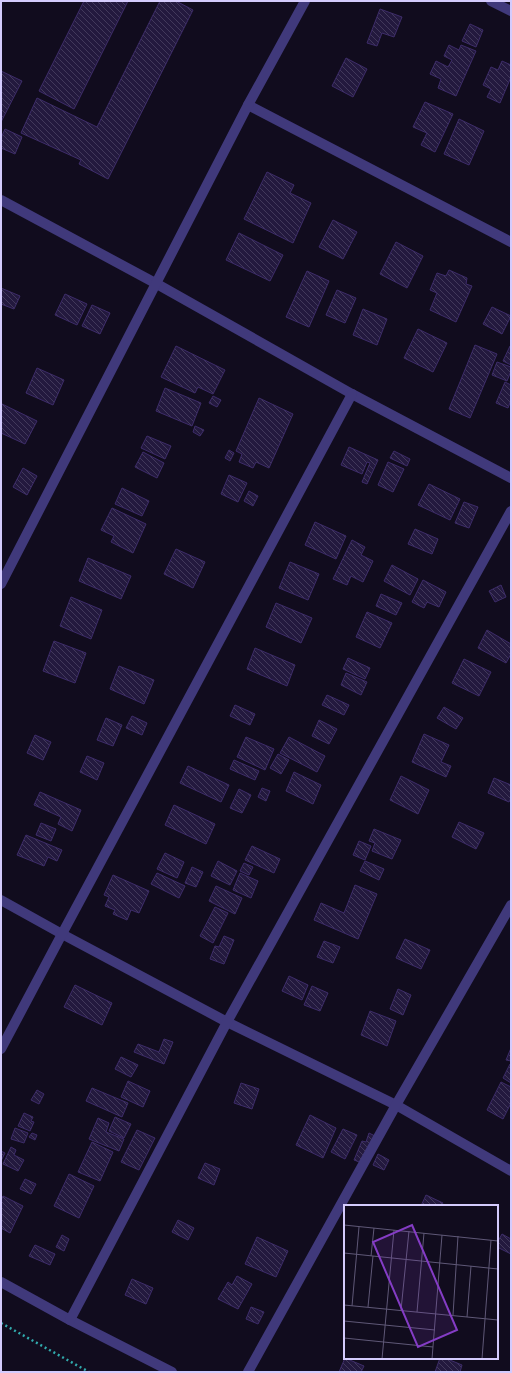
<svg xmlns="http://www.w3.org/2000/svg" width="512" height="1373" font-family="'Roboto Condensed',sans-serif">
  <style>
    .building { fill: url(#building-back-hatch); stroke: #3d2c69 }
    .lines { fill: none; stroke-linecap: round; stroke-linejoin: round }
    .path { stroke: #31aaac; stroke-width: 2.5; stroke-dasharray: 2 3; stroke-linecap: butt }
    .minor { stroke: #40397b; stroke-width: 10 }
    .inset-road { fill: none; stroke: #5f5877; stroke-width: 1 }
    .view { fill: #843cc5; fill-opacity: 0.15; stroke: #843cc5; stroke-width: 2 }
    .inset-edge { fill: none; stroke: #d4cbfd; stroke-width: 2 }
  </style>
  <defs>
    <pattern id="building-back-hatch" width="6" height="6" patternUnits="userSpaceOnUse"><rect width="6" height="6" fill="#23193e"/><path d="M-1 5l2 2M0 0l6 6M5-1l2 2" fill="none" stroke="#42395b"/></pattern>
  </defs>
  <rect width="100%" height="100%" fill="#110c1e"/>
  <!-- building -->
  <g class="building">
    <polygon points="84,1 128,1 74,109 39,91"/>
    <polygon points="160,1 176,1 193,10 108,179 79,164 81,160 21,133 37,98 97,127"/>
    <polygon points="380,9 402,17 394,37 382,33 377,46 367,43"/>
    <polygon points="470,24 483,30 476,47 462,41"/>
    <polygon points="449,45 459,50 461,45 476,51 456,96 438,88 441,79 430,74 436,61 448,67 452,60 444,56"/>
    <polygon points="346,58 367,69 353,97 332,86"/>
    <polygon points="502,61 511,65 511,77 500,103 487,97 491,89 483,85 491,67 498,70"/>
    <polygon points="1,71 22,81 1,122"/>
    <polygon points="425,102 453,114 435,152 421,145 427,133 413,127"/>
    <polygon points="459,119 484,131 469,165 444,154"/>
    <polygon points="5,129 22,137 15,154 1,148 1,138"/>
    <polygon points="267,172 294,185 290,193 311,203 293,243 244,219"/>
    <polygon points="333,220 357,232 343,259 319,247"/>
    <polygon points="239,233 283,255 270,281 226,260"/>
    <polygon points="396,242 423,256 407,288 380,274"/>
    <polygon points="449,270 467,278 466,284 472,286 456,322 430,310 437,293 430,290 437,273 446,276"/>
    <polygon points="307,271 329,281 309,327 286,317"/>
    <polygon points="1,288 20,296 14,309 1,304"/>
    <polygon points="337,290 356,298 345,323 326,315"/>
    <polygon points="65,294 87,304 77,325 55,315"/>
    <polygon points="92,305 110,313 100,334 82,326"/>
    <polygon points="492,307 511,316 502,334 483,324"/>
    <polygon points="363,309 387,319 377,345 353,335"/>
    <polygon points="418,329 447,343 433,372 404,358"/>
    <polygon points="475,345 497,354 470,418 449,409"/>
    <polygon points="176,346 225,370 213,394 198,387 195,393 161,377"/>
    <polygon points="510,346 511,346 511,365 503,361"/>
    <polygon points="497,362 511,367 511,371 507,381 492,375"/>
    <polygon points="37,368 64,380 53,405 26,393"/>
    <polygon points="505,382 511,385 511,400 508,408 496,403"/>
    <polygon points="165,388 201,403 192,426 156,411"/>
    <polygon points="213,396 221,400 217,407 209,403"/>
    <polygon points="259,398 293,414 269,468 256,462 253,468 239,462 242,454 236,451"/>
    <polygon points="2,404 37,421 25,444 1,433 1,407"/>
    <polygon points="195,426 204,430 200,436 193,432"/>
    <polygon points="147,436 171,446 165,459 141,448"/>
    <polygon points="349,447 378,460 367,484 362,482 370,463 367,462 362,474 341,465"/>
    <polygon points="229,450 234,453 230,461 225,458"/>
    <polygon points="394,451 410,459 407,466 390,458"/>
    <polygon points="143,452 164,463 157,478 135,467"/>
    <polygon points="388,462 404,469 393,492 378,485"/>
    <polygon points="23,468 37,476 27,495 13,487"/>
    <polygon points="229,475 247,483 238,502 221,494"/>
    <polygon points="429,484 460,499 450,520 418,505"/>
    <polygon points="122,488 149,501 142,516 115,504"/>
    <polygon points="249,491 258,496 253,506 244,501"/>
    <polygon points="464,502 478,507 469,528 455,523"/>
    <polygon points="112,508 146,524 133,553 111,542 114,536 101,530"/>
    <polygon points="315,522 346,536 336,559 305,545"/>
    <polygon points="415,529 438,539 432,554 408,544"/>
    <polygon points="352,540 365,547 361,555 373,561 363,582 351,576 347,585 333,579"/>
    <polygon points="176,549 205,562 193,588 164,574"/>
    <polygon points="88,558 131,576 121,599 79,581"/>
    <polygon points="290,562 319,574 308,600 279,588"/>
    <polygon points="392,565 418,579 410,595 384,581"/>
    <polygon points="423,580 446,592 439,607 427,602 424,608 412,602"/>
    <polygon points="501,585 506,597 495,602 489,591"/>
    <polygon points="381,594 402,603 396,615 376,606"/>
    <polygon points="71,597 102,610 91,639 60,626"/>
    <polygon points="276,603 312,618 301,643 266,627"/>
    <polygon points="367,612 392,623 380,648 356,637"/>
    <polygon points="487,630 511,644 511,654 506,663 478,648"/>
    <polygon points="54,641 86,653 75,683 43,671"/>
    <polygon points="255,648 295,665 287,686 247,669"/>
    <polygon points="348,658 370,668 365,679 343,669"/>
    <polygon points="464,659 491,672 479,696 452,683"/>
    <polygon points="119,666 154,680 144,704 110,689"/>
    <polygon points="346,673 367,682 361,695 341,685"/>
    <polygon points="327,695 349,705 344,715 322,705"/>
    <polygon points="235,705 255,714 250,725 230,716"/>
    <polygon points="444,707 463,718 456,729 437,718"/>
    <polygon points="132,716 147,723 142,735 126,728"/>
    <polygon points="106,718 122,725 113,746 97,740"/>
    <polygon points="319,720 337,729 329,744 312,736"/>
    <polygon points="424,734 449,745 441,762 451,766 446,777 412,762"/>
    <polygon points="35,735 51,742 43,760 27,753"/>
    <polygon points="246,737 274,749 265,770 237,757"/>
    <polygon points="289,737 325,756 317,772 280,753"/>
    <polygon points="278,754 289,760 281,774 270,768"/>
    <polygon points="87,756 104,763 97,780 80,772"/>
    <polygon points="234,760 259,771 255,780 230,769"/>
    <polygon points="188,766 229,785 221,802 180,783"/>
    <polygon points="294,772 321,785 313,804 286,791"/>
    <polygon points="401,776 429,790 418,814 390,800"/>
    <polygon points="494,778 511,785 511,798 509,802 488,793"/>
    <polygon points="262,788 270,791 266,801 258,797"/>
    <polygon points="239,789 251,795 242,813 230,808"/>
    <polygon points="40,792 81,810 72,831 58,824 61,817 34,805"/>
    <polygon points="174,805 215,824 206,844 165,825"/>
    <polygon points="459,822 484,833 476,849 452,837"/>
    <polygon points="41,823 56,829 51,841 36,835"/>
    <polygon points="374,829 401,840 392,859 372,851 375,843 369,841"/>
    <polygon points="26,835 62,850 57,861 48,857 44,866 17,855"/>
    <polygon points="359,841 371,846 365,860 353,855"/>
    <polygon points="252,846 280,859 274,873 245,860"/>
    <polygon points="165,853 184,862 177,878 157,869"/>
    <polygon points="218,861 237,871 230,885 211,876"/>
    <polygon points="365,861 384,869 379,880 360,871"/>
    <polygon points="244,863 253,867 249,875 240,871"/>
    <polygon points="192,867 203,872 196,887 185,883"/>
    <polygon points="157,873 185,886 179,898 151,884"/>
    <polygon points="240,873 258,881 251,898 233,890"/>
    <polygon points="113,875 149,891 139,913 131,910 127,920 113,914 115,910 105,906 109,897 104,895"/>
    <polygon points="355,885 377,894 358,939 314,920 321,903 344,913"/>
    <polygon points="216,886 242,898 235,914 209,901"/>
    <polygon points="215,907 228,913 213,943 200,936"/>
    <polygon points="224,936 234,940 224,964 210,959 215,946 219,947"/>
    <polygon points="405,939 430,950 421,969 396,958"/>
    <polygon points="324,941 340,947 333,963 317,957"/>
    <polygon points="289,976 308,985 302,1000 282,991"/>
    <polygon points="75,985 112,1003 102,1025 64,1007"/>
    <polygon points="312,986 328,993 320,1011 304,1005"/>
    <polygon points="398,989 411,995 403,1015 390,1009"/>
    <polygon points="370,1011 396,1021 387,1046 361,1035"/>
    <polygon points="164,1039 173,1042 164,1064 134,1052 138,1044 159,1052"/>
    <polygon points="511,1048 511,1061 506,1060"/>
    <polygon points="121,1057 138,1065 131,1077 115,1069"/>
    <polygon points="510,1064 511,1065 511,1083 503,1078"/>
    <polygon points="128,1081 150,1091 143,1107 121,1097"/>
    <polygon points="501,1082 511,1087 511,1103 503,1119 487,1110"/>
    <polygon points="241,1083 259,1089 252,1109 234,1103"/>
    <polygon points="92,1088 128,1103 122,1117 86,1101"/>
    <polygon points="37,1090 44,1094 39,1104 31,1100"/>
    <polygon points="24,1113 33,1117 31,1121 34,1122 30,1131 18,1126"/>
    <polygon points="310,1115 336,1128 323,1158 296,1145"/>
    <polygon points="115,1117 131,1124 124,1138 109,1131"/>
    <polygon points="98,1118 109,1123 106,1132 124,1139 119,1151 89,1139"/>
    <polygon points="15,1128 28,1133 24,1143 11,1139"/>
    <polygon points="343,1129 357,1135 345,1159 331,1152"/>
    <polygon points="137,1130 155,1138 139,1170 121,1162"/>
    <polygon points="32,1133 37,1135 35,1140 29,1137"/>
    <polygon points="369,1133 379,1138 367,1165 354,1160 362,1141 366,1142"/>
    <polygon points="92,1142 113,1152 100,1181 78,1172"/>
    <polygon points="11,1147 16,1150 14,1155 24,1160 18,1171 3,1164"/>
    <polygon points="1,1151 5,1153 1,1161"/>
    <polygon points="378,1154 389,1160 384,1170 373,1165"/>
    <polygon points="205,1163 220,1169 214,1185 198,1178"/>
    <polygon points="69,1174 94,1186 79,1218 54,1206"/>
    <polygon points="25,1179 36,1184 31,1194 20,1189"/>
    <polygon points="426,1195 443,1203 441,1206 421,1206"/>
    <polygon points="3,1196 23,1206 10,1233 1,1228 1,1201"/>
    <polygon points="178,1220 194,1228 188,1240 172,1232"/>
    <polygon points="502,1234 511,1239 511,1254 497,1247 497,1243"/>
    <polygon points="62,1235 69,1239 64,1251 56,1247"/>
    <polygon points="257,1237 288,1251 276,1277 245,1264"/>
    <polygon points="35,1245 55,1254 50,1265 29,1256"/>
    <polygon points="237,1276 252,1284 238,1309 218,1299 228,1282 232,1285"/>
    <polygon points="132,1279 153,1288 146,1304 125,1295"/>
    <polygon points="251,1307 264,1312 258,1324 246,1319"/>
    <polygon points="345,1358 364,1366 361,1372 339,1372"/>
    <polygon points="440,1358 445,1358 462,1365 460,1372 435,1372"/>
  </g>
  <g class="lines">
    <!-- path -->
    <polyline class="path" points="1,1323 89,1372"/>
    <!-- minor -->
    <g class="minor">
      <polyline points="491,1 511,11"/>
      <polyline points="248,105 511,242"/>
      <polyline points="1,200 157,284 352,394 511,478"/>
      <polyline points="1,584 248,105 305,1"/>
      <polyline points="1,900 62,934 227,1022 396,1105 511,1171"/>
      <polyline points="1,1049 62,934 352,394"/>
      <polyline points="1,1282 70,1320 172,1372"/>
      <polyline points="70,1320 227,1022 511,511"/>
      <polyline points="248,1372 396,1105 511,905"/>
    </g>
  </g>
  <!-- overview -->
  <g transform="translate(344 1205)">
    <rect width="154" height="154" fill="#110c1e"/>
    <path class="inset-road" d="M 0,20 L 154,36M 0,48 L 154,64M 27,51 L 30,23M 0,100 L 154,115M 8,101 L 15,22M 24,102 L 29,51M 57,105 L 65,26M 73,107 L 80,28M 109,110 L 114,31M 123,112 L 127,61M 0,116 L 91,125M 0,133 L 89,142M 38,154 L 50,25M 88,154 L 98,30M 138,154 L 147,35"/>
    <path class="view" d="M 68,20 L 113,125 L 74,142 L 29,37 Z"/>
    <rect width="154" height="154" class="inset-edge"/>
  </g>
  <!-- border -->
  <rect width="512" height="1373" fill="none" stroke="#d4cbfd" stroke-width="4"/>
</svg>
